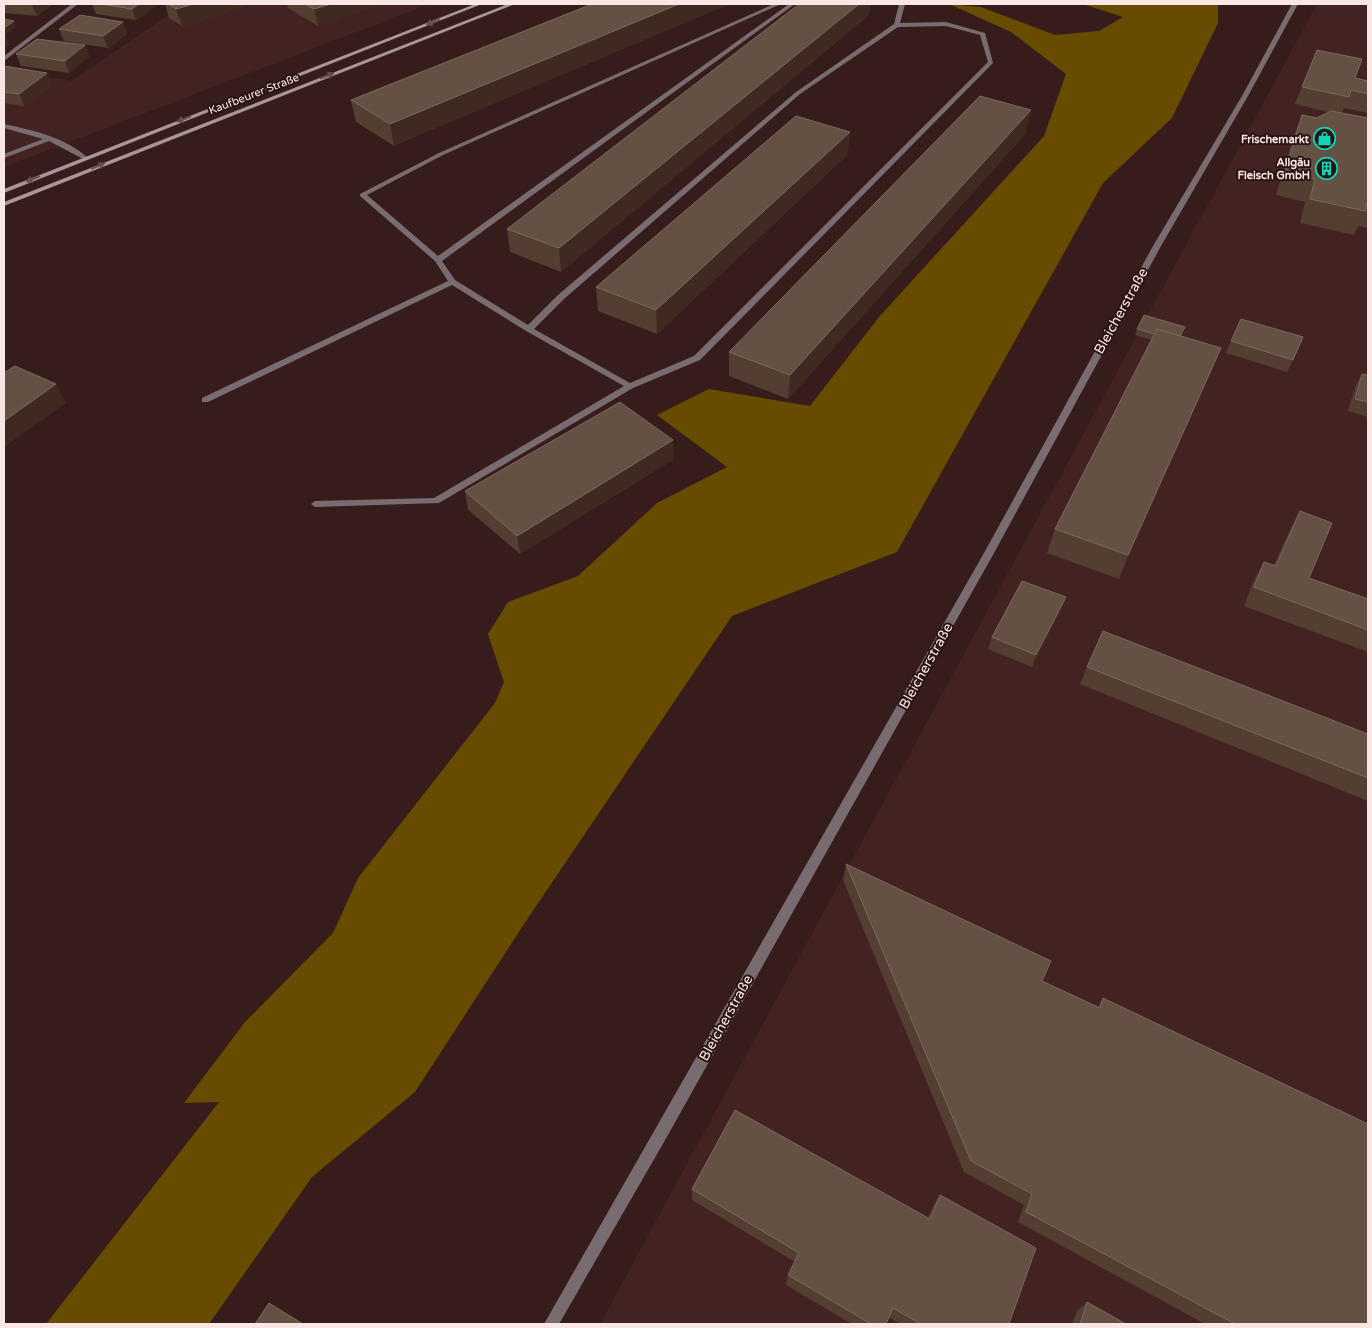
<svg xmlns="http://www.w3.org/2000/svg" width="1372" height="1328" font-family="'Varela Round',sans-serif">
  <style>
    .built { fill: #432321 }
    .forest { fill: #674b00 }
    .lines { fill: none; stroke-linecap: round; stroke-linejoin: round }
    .service { fill: #796c71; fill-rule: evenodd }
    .minor { fill: #796c71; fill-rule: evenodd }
    .secondary { fill: #aa959d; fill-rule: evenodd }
    .wall { fill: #533e31 }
    .shaded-wall { fill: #402920 }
    .building { fill: #655044; stroke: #7c685d }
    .oneway { fill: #654e51 }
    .labels { text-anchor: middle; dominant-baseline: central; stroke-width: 4; stroke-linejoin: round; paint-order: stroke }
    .far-street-label { font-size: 11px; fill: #f9e7e5; stroke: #2c1413 }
    .far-poi-label { font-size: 11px; font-weight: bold; fill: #f9e7e5; stroke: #2c1413; text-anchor: end }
    .street-label { font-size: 14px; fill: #f9e7e5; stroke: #2c1413 }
  </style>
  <rect width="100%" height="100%" fill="#361d1c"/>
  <!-- built -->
  <g class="built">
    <polygon points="184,4 430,4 4,167 4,70 72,81"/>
    <polygon points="1317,4 1368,4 1368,1324 600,1324"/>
  </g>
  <!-- forest -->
  <polygon class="forest" points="949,4 981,7 1055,35 1099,31 1123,17 1083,4 1218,4 1218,23 1172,118 1103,183 897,552 732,616 526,921 415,1092 312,1177 209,1324 46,1324 219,1102 184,1103 245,1022 333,933 358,878 495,703 504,682 488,634 508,602 578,576 657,503 727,467 657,415 709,389 810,406 879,317 1044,136 1066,74 1011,32"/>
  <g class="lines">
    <!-- service -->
    <path class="service" d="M 774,4 L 781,4 L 443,155 L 367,195 L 438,256 L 789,4 L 795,4 L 442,261 L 455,280 L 528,325 L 558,295 L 796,92 L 894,24 L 899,4 L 905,4 L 900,23 L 946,22 L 985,33 L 993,63 L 700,360 L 633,388 L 439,503 L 315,507 L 311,504 L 315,501 L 434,498 L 624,386 L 526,331 L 452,285 L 208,402 L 202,402 L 202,398 L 448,281 L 435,261 L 360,196 L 360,194 L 439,153 ZM 946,26 L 980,35 L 988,62 L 694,356 L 630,383 L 534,329 L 564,299 L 800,94 L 898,27 Z"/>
    <!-- minor -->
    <g class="minor">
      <polygon points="72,4 78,4 4,61 4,56"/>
      <polygon points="1292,4 1298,4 1248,96 1161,246 994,553 664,1142 559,1324 544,1324 984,553 1153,246 1242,96"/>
      <path d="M 4,124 C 32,130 67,138 88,158 L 83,159 L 49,141 L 4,158 L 4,154 L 43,139 L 4,128 Z"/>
    </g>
    <!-- secondary -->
    <g class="secondary">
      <polygon points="475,4 482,4 4,193 4,189"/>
      <polygon points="508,4 515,4 4,206 4,202"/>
    </g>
  </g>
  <!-- wall -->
  <g class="wall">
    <polygon points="4,4 53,4 37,16 4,13"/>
    <polygon points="92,4 159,4 136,20 96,14"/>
    <polygon points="165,4 248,4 182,26 169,18"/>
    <polygon points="287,4 381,4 318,26 288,8"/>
    <polygon points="592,4 394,146 356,122 351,100"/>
    <polygon points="869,15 561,272 510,252 507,229"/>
    <polygon points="59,29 127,34 108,48 64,41"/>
    <polygon points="85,45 89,57 69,73 21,66 16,54"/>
    <polygon points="1317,50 1355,78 1368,81 1368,113 1344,108 1342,113 1368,118 1368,228 1358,226 1354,235 1300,223 1305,202 1276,195 1293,138 1302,115 1317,118 1328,112 1295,104"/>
    <polygon points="4,66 52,85 24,106 4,103"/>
    <polygon points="850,132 847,155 657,334 598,311 596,287"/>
    <polygon points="1026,133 788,399 729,376 729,352"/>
    <polygon points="1137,329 1183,333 1181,336 1211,372 1119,579 1047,553 1055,529 1152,340 1135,335"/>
    <polygon points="1231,341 1293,360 1287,372 1226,353"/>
    <polygon points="1362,374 1368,375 1368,417 1348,411 1355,387"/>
    <polygon points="674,459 520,554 468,510 465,491"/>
    <polygon points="1300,511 1309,578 1368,599 1368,652 1244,606 1254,580 1264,562 1274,565 1290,530"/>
    <polygon points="1061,609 1032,667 988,649 992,637"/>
    <polygon points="1087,667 1368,734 1368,801 1080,684"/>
    <polygon points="846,864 1042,981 1098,1007 1103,998 1368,1324 1205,1324 1018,1222 1024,1205 964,1172 843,880"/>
    <polygon points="692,1189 928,1218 933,1206 940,1195 1009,1324 901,1324 889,1317 886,1324 852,1324 786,1285 788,1275 795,1262 692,1200"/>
    <polygon points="1087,1302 1126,1324 1072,1324 1077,1311"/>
  </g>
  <!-- shaded-wall -->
  <g class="shaded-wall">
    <polygon points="34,4 53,4 37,16 32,5"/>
    <polygon points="139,4 159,4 136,20 132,9"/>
    <polygon points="193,4 248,4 182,26 176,9"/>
    <polygon points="331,4 381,4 318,26 314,9"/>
    <polygon points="679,4 730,4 394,146 390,124"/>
    <polygon points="859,4 871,4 869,15 561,272 559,248"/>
    <polygon points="14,21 16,27 5,35 9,45 4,49 4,28"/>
    <polygon points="123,22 127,34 108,48 103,36"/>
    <polygon points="85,45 89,57 69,73 65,61"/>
    <polygon points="47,73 52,85 24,106 19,94"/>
    <polygon points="1031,110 1026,133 788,399 790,375"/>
    <polygon points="850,132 847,155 657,334 656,310"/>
    <polygon points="1221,348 1211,372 1119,579 1128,555"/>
    <polygon points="56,384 66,403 4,447 4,421"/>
    <polygon points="673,440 674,459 520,554 517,536"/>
    <polygon points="1066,597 1061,609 1032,667 1036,655"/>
  </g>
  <!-- building -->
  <g class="building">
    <polygon points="101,4 139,4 132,9"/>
    <polygon points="168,4 193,4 176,9"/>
    <polygon points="305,4 331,4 314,9"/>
    <polygon points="592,4 679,4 390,124 351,100"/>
    <polygon points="799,4 859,4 559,248 507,229"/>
    <polygon points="80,15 123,22 103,36 59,29"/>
    <polygon points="4,19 14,21 4,28"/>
    <polygon points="37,39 85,45 65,61 16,54"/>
    <polygon points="1317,50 1362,59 1355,78 1368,81 1368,94 1351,90 1349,97 1302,87"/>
    <polygon points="4,66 47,73 19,94 4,92"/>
    <polygon points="980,96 1031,110 790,375 729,352"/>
    <polygon points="1331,111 1368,118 1368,202 1367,202 1365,211 1310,199 1315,179 1285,172 1302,115 1317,118"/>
    <polygon points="796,116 850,132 656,310 596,287"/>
    <polygon points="1144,315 1185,327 1180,336 1157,329 1155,334 1137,329"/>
    <polygon points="1241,319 1303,337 1293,360 1231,341"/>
    <polygon points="1157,329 1221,348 1128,555 1055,529"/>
    <polygon points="15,366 56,384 4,421 4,373"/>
    <polygon points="1362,374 1368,375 1368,402 1355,399"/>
    <polygon points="620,402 673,440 517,536 465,491"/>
    <polygon points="1300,511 1332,523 1309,578 1368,599 1368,630 1254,587 1264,562 1276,566"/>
    <polygon points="1022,581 1066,597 1036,655 992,637"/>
    <polygon points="1103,631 1368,734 1368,778 1087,667"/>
    <polygon points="846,864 1051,961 1042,981 1100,1008 1103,998 1368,1124 1368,1324 1235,1324 1026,1212 1032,1194 971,1161"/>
    <polygon points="735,1110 930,1219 940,1195 1036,1248 1009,1324 921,1324 893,1308 886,1324 871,1324 788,1275 799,1253 692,1189"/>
    <polygon points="1087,1302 1126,1324 1080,1324"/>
    <polygon points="269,1303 303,1324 255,1324"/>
  </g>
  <!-- one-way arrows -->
  <defs><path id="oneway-solid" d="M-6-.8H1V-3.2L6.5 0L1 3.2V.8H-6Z" transform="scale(1.25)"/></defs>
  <g class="oneway">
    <use href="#oneway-solid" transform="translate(433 22) rotate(159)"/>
    <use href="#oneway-solid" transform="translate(327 76) rotate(-21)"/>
    <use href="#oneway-solid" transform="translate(184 119) rotate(159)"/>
    <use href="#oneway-solid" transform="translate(98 166) rotate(-22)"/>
    <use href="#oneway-solid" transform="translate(33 179) rotate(158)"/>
  </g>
  <!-- icons -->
  <defs>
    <symbol id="shop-ring" viewBox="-11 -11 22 22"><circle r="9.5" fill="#2c1413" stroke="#0dd5b5" stroke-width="1.5"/><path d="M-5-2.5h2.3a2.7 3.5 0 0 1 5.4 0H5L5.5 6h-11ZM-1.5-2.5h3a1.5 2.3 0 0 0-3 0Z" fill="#0dd5b5"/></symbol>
    <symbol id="building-ring" viewBox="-11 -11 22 22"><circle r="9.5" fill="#2c1413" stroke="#0dd5b5" stroke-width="1.5"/><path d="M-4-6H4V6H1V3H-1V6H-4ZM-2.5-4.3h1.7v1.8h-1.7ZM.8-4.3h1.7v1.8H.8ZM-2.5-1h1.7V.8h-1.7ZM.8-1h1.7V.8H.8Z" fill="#0dd5b5"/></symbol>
  </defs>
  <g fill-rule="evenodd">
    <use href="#shop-ring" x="1312" y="126" width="25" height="25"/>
    <use href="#building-ring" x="1314" y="156" width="25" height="25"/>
  </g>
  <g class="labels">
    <!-- far-street labels -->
    <g class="far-street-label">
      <text transform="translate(254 94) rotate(-21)">Kaufbeurer Straße</text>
    </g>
    <!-- far-poi labels -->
    <g class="far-poi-label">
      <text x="1309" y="139">Frischemarkt</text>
      <text x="1310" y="162">Allgäu<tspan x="1310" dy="13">Fleisch GmbH</tspan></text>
    </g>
    <!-- street labels -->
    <g class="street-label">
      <text transform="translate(1121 311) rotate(-61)">Bleicherstraße</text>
      <text transform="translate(926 666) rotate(-61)">Bleicherstraße</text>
      <text transform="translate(726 1018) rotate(-61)">Bleicherstraße</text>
    </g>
  </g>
  <!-- border -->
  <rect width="1372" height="1328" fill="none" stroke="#f9e7e5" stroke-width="10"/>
</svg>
